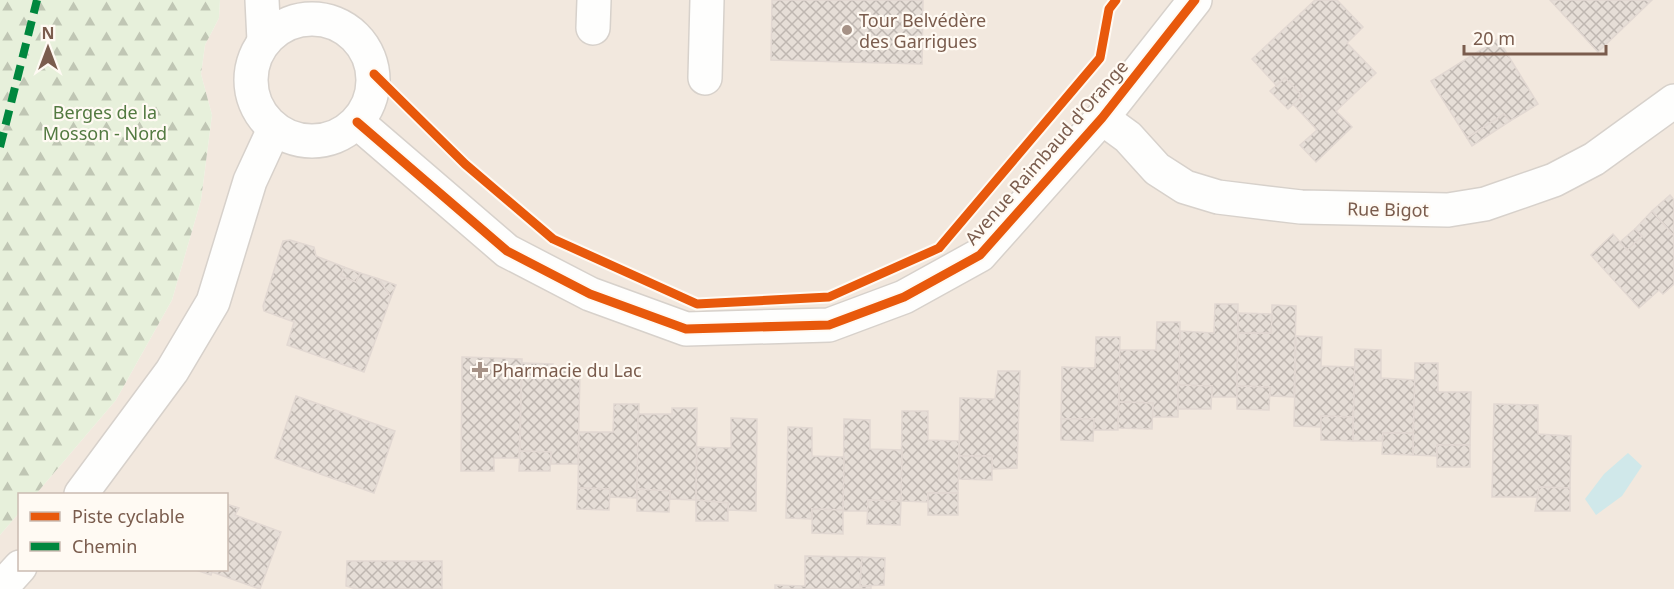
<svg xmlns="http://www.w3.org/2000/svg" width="1674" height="589" font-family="'Noto Sans',sans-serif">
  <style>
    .residential { fill: #f2e8de }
    .forest { fill: url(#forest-firs) }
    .water { fill: #d0e8ea }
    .building { fill: url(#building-cross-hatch); stroke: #e2d8d2; stroke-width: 1.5 }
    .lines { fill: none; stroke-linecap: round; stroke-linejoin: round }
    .minor-casing { stroke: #d7d1cb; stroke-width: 36 }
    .minor { stroke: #fefefd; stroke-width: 33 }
    .quiet { stroke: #00873e; stroke-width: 8; stroke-dasharray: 15 8; stroke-linecap: butt }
    .cycleway-casing { stroke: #fffaf3; stroke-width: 13 }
    .cycleway { stroke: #e8590c; stroke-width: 9 }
    .poi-dot { fill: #a69286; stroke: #fffaf3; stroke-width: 2 }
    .labels { text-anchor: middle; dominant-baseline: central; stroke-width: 4.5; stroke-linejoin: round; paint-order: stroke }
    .poi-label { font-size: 18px; fill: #7a5c4d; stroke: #fffaf3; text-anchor: start }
    .park-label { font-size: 18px; fill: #537a41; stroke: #fffaf3 }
    .street-label { font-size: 18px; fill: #7a5c4d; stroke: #fffaf3 }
  </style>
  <defs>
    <pattern id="forest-firs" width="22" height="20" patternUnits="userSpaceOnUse" patternTransform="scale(1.5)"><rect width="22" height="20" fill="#e7f0db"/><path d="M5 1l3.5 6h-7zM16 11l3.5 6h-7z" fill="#c0c6b4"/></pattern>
    <pattern id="building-cross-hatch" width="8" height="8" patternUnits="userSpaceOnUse" patternTransform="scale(1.5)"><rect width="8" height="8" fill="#e6ded7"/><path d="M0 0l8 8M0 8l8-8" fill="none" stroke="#bfb7b1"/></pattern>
  </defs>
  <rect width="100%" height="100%" fill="#f9f5f0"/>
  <!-- residential -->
  <polygon class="residential" points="220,0 1674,0 1674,589 0,589 0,535 19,513 20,570 226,570 226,494 36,494 116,400 172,300 201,200 212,115 201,74 205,45 219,18"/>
  <!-- forest -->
  <polygon class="forest" points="0,0 220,0 219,18 205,45 201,74 212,115 201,200 172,300 116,400 36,494 20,494 19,513 0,535"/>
  <!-- water -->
  <polygon class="water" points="1628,453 1642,466 1622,496 1596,515 1585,499 1604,474"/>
  <!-- building -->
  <g class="building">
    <polygon points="772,0 923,0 922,64 771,60"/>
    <polygon points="1315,0 1337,0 1363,27 1347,43 1376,73 1336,111 1352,127 1316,162 1300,145 1317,130 1293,104 1302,96 1285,78 1276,85 1252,59"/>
    <polygon points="1550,0 1652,0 1598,52"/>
    <polygon points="1498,39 1538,104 1510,121 1504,114 1467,138 1431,81"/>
    <polygon points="1285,78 1302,96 1288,109 1270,91"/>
    <polygon points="1504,114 1510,121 1472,146 1467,138"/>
    <polygon points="1670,195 1674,200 1674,236 1652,211"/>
    <polygon points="1652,211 1674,236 1674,284 1663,294 1659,290 1639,308 1591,255 1613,234 1627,250 1642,236 1635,229"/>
    <polygon points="1635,229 1642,236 1627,250 1620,242"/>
    <polygon points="290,240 314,247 316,256 344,267 341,276 356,282 360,273 379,279 391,297 364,372 287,345 294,322 264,311 263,306 283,241"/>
    <polygon points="344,267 360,273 356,282 341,276"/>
    <polygon points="379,279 396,285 391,297"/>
    <polygon points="1215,304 1238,304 1237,397 1212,397 1212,386 1178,385 1180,331 1214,333"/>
    <polygon points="1272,305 1296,306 1294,397 1270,396 1270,387 1237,386 1238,333 1271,333"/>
    <polygon points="1238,313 1272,314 1271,333 1238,333"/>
    <polygon points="1157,322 1180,322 1178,417 1152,417 1153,403 1119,402 1119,350 1156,350"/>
    <polygon points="1296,336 1322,337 1321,366 1355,367 1353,417 1321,416 1321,427 1294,426"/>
    <polygon points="1096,337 1120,337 1118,430 1093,430 1094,419 1061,419 1062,367 1095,368"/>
    <polygon points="1355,349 1381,350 1381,378 1415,380 1413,433 1383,433 1382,441 1353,441"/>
    <polygon points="462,357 522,359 519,458 494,458 494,471 461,471"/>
    <polygon points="522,363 553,364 553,370 580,371 578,464 551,464 551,452 520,451"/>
    <polygon points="1415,363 1438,363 1438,392 1471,392 1470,445 1437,445 1437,456 1413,455"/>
    <polygon points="998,371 1020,371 1017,468 992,469 992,456 959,456 960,398 995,399"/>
    <polygon points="1178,385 1212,386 1211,409 1178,409"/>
    <polygon points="1237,386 1270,387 1269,410 1237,409"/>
    <polygon points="296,396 395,431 374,493 275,458"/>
    <polygon points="1119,402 1153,403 1152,429 1118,428"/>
    <polygon points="614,404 639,404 637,498 609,497 610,489 578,488 579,432 613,432"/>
    <polygon points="1494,404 1538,405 1538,434 1571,436 1570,488 1539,487 1538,497 1492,497"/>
    <polygon points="672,408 697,408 696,500 670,499 670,491 637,489 638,414 672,414"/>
    <polygon points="902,411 928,411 928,440 959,441 958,493 928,493 928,502 901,501"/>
    <polygon points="1321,416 1353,417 1353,441 1321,440"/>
    <polygon points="731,418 757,419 756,511 728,510 728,503 696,500 697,447 731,448"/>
    <polygon points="844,419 870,420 870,449 902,450 901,501 868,500 868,511 843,511"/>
    <polygon points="1061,419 1094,419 1093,441 1061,440"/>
    <polygon points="788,427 812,428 812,456 844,457 843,510 812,509 812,519 786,518"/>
    <polygon points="1383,433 1413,433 1413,455 1382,454"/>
    <rect x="1437" y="445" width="33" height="22"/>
    <polygon points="520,451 551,452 550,471 519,471"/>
    <polygon points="959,456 992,456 992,480 959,479"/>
    <polygon points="1539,487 1570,488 1570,511 1535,511"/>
    <polygon points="578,488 610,489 609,510 577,509"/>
    <polygon points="637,489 670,491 669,512 637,511"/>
    <rect x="928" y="493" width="30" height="22"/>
    <polygon points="696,500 728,503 728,521 696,521"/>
    <polygon points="868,500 901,501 900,525 867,524"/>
    <polygon points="226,504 239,508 235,515 281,532 260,589 212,572 211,575 196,570 226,570"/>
    <polygon points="812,509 843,510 843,534 812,533"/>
    <polygon points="805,556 862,557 860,586 871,586 871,589 775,589 775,585 805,586"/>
    <polygon points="862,557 885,558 884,585 860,586"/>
    <polygon points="347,561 442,561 442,589 356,589 346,586"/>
  </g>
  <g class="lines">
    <defs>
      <g id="minor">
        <polyline points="262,0 264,41"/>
        <circle cx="312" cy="80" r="61"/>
        <polyline points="593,28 594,0"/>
        <polyline points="705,78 707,0"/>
        <polyline points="1102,118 1128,137 1157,169 1185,187 1218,197 1301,207 1448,210 1485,204 1554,180 1594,159 1674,101"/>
        <polyline points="357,122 507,251 590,294 686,329 829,325 904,297 980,255 1102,118 1195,0"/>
        <polyline points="81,494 172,371 213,302 250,181 274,129"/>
        <polyline points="0,589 20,567"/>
      </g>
    </defs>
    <!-- minor casing -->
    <use href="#minor" class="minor-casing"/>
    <!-- minor -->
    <use href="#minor" class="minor"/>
    <!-- quiet -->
    <polyline class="quiet" points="0,147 37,0"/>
    <defs>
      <g id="cycleway">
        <polyline points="374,74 465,164 553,239 697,304 829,297 939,248 1100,58 1109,9 1116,0"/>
        <polyline points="357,122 507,251 590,294 686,329 829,325 904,297 980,255 1102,118 1195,0"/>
      </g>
    </defs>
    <!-- cycleway casing -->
    <use href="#cycleway" class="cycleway-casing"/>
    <!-- cycleway -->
    <use href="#cycleway" class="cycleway"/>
  </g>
  <!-- markers -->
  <g class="poi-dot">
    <circle cx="847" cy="30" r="6"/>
    <path d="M477 361h6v6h6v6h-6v6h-6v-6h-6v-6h6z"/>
  </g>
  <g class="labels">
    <!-- poi labels -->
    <g class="poi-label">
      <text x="859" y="20">Tour Belvédère<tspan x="859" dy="21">des Garrigues</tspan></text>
      <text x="492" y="370">Pharmacie du Lac</text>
    </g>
    <!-- park labels -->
    <g class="park-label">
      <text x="105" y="112">Berges de la<tspan x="105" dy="21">Mosson - Nord</tspan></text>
    </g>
    <!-- street labels -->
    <g class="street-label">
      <text transform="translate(1046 152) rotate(-49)">Avenue Raimbaud d'Orange</text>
      <text transform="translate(1388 209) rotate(1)">Rue Bigot</text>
    </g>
  </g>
  <!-- legend -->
  <rect x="18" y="493" width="210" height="78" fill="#fffaf3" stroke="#cabbb1" stroke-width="1.5"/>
  <rect x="30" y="512" width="30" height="9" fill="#e8590c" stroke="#cabbb1" stroke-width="1.5"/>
  <text x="72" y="523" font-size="18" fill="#7a5c4d">Piste cyclable</text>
  <rect x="30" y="542" width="30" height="9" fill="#00873e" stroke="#cabbb1" stroke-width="1.5"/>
  <text x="72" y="553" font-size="18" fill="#7a5c4d">Chemin</text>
  <!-- north arrow -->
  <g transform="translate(48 48)" stroke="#fffaf3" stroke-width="4.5" paint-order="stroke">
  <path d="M0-4.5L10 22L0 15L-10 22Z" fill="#7a5c4d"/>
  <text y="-9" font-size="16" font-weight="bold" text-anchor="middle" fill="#7a5c4d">N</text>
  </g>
  <!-- scale -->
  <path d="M1464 45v9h142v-9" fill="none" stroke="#7a5c4d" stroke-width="3"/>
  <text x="1473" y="45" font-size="18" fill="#7a5c4d" stroke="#fffaf3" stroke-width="4.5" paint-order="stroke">20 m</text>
</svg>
